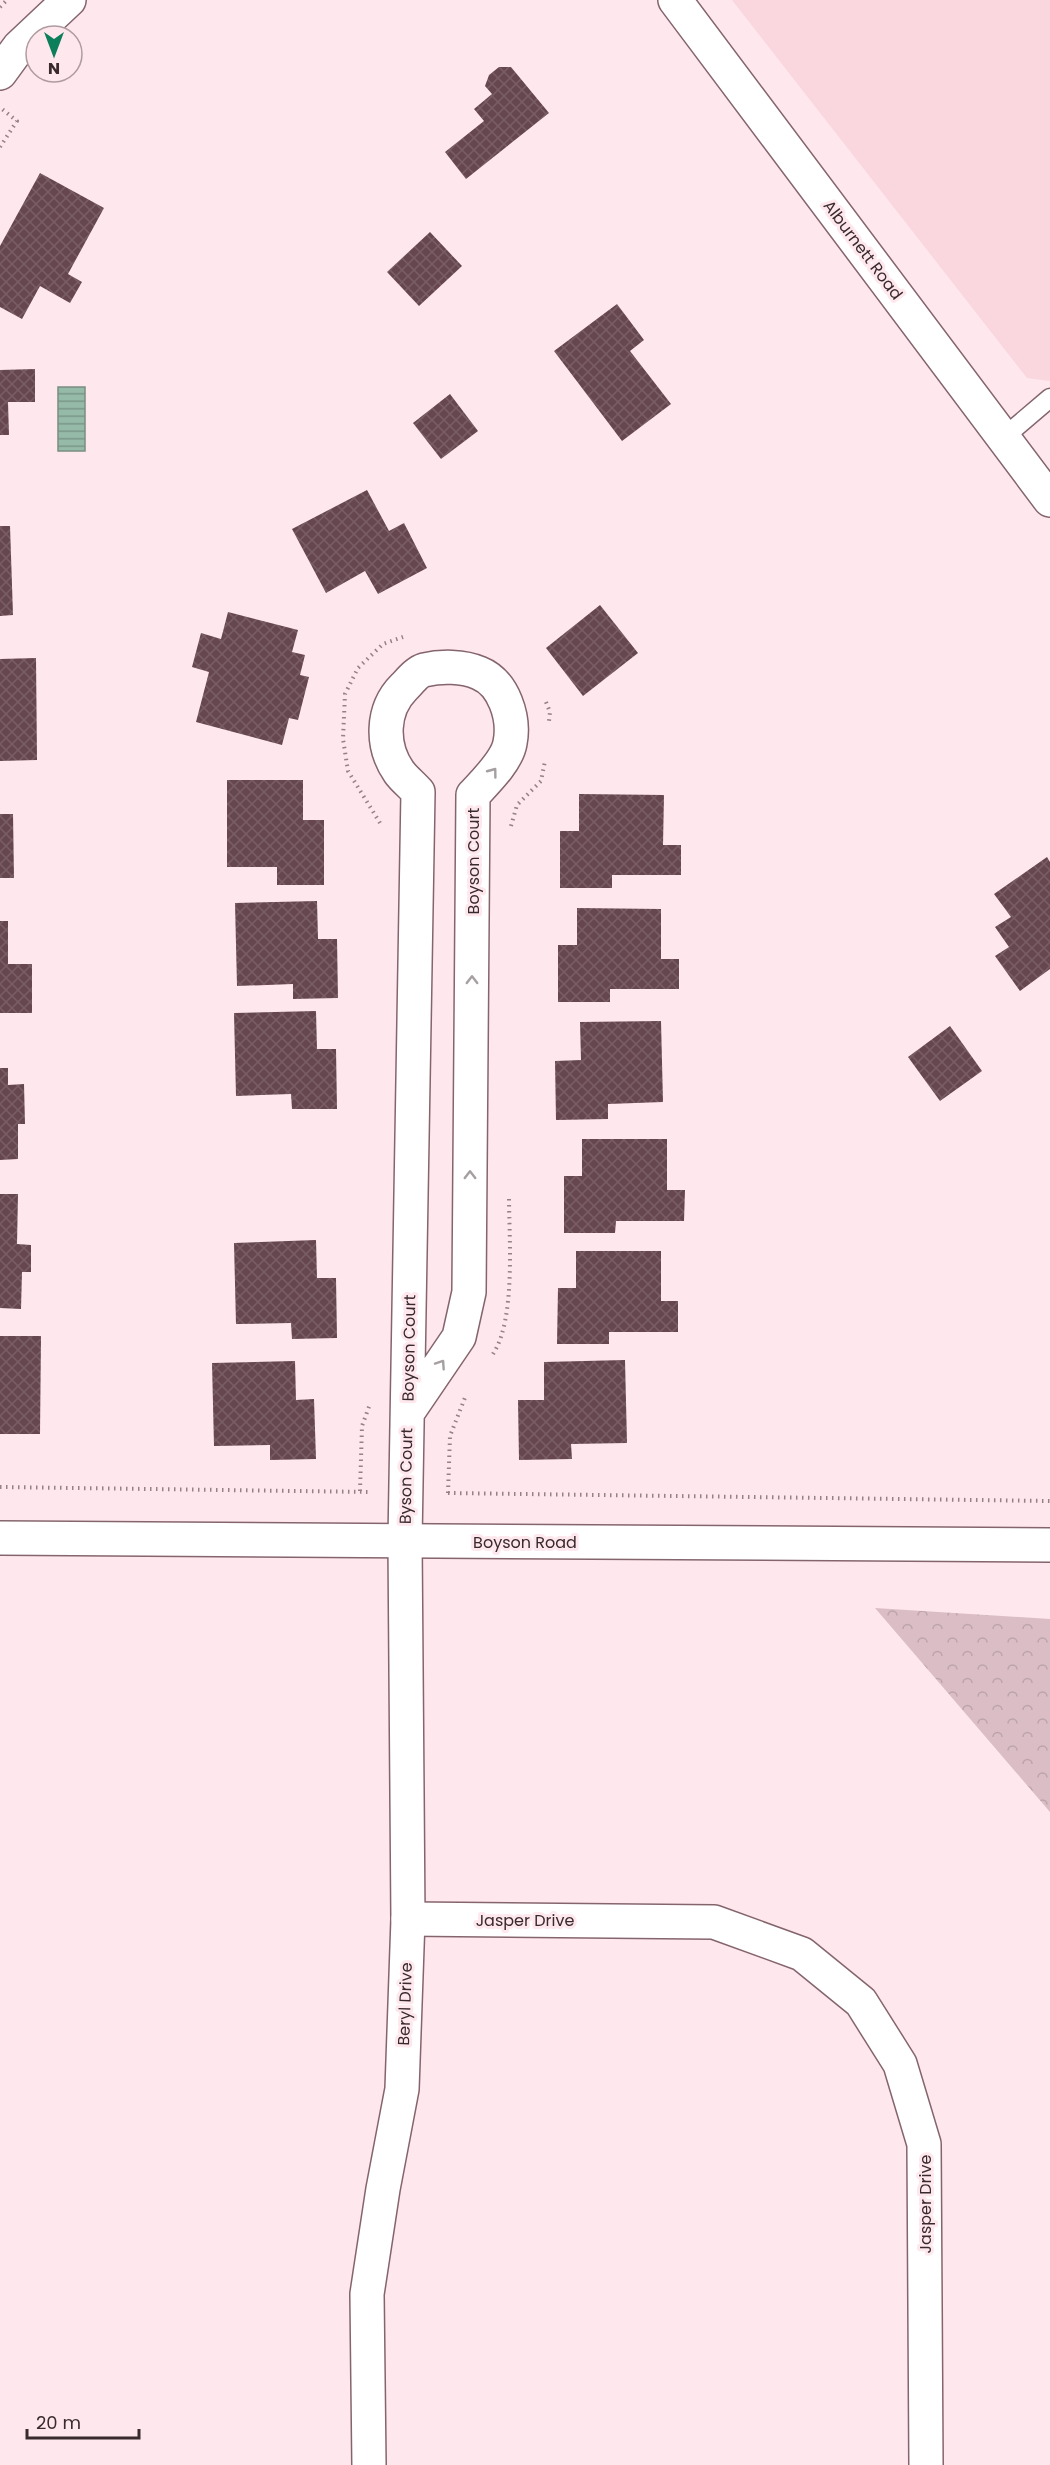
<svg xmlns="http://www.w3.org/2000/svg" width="1050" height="2465" font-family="Poppins,sans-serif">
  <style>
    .built { fill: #fad6df }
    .park { fill: url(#park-crowns) }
    .water { fill: url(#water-rules); stroke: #798f83; stroke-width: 1.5 }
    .building { fill: url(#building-cross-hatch) }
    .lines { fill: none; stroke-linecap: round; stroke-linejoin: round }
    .service-casing { stroke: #85656d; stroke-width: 21 }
    .minor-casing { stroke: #85656d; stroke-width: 36 }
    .tertiary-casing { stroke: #85656d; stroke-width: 36 }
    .path { stroke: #948286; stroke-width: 4; stroke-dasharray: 1.5 4.5; stroke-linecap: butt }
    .service { stroke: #fff; stroke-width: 18 }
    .minor { stroke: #fff; stroke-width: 33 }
    .tertiary { stroke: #fff; stroke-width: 33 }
    .oneway { stroke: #a59fa0 }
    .labels { text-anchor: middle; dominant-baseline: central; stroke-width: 6; stroke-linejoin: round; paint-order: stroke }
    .street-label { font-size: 16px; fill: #382a2d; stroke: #fee7ed }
  </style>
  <defs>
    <pattern id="park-crowns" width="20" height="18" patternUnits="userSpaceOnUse" patternTransform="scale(1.5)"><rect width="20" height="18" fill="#dbbec5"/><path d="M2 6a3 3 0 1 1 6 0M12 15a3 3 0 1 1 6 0" fill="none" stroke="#bda3aa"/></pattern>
    <pattern id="water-rules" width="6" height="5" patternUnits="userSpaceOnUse" patternTransform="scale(1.5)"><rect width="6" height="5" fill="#95baa8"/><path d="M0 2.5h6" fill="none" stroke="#7b9789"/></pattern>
    <pattern id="building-cross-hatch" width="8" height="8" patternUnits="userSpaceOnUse" patternTransform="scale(1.5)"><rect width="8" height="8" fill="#66464f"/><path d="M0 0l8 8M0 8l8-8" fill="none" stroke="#795e66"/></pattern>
  </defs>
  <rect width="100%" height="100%" fill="#fee7ed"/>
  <!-- built -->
  <polygon class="built" points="732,0 1050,0 1050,381 1027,378"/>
  <!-- park -->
  <polygon class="park" points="875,1608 1050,1619 1050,1812"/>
  <!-- water -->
  <rect class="water" x="58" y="387" width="27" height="64"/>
  <!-- building -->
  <g class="building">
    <polygon points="499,67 511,67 549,113 466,179 445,152 484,121 474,109 492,94 485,86 489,75"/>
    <polygon points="40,173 104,208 68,274 82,282 70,303 40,286 22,319 0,307 0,246"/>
    <polygon points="430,232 462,266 419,306 387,272"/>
    <polygon points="617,304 644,340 630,351 671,404 622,441 554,351"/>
    <polygon points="35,369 35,402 8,402 9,435 0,435 0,370"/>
    <polygon points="450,394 478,431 441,459 413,423"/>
    <polygon points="367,490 389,531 404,523 427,568 378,594 365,571 326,593 292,529"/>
    <polygon points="0,526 10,526 13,615 0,616"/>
    <polygon points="600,605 638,653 583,696 546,648"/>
    <polygon points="228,612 298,630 292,652 305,655 300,675 309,677 298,720 289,718 282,745 196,722 209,672 192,667 201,633 221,639"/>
    <polygon points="36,658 37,760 0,761 0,659"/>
    <polygon points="227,780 303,780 303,820 324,820 324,885 277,885 277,867 227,867"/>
    <polygon points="579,794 664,795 663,845 681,845 681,875 612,875 612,888 560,888 560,831 579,831"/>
    <polygon points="0,814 13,814 14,878 0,878"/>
    <polygon points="1047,857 1050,862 1050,969 1020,991 995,956 1009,947 995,927 1011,917 994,894"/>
    <polygon points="317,901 318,939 337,939 338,998 293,999 293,984 237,986 235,903"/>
    <polygon points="577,908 661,909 661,959 679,959 679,989 610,989 610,1002 558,1002 558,945 577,945"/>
    <polygon points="0,921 8,921 8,964 32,964 32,1013 0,1013"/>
    <polygon points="316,1011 317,1049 336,1049 337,1109 292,1109 291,1094 236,1096 234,1013"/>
    <polygon points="661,1021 663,1102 608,1104 608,1119 556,1120 555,1061 581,1060 580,1022"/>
    <polygon points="950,1026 982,1071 940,1101 908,1057"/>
    <polygon points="0,1068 8,1068 8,1085 24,1084 25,1124 18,1124 18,1159 0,1160"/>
    <polygon points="582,1139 667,1139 667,1190 685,1190 684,1221 616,1221 615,1233 564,1233 564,1176 582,1176"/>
    <polygon points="0,1194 18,1194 17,1244 31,1245 31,1272 22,1272 21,1309 0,1308"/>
    <polygon points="316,1240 317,1278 336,1278 337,1338 292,1339 291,1323 236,1324 234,1243"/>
    <polygon points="576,1251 661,1251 661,1301 678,1301 678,1332 609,1332 609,1344 557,1344 558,1288 576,1288"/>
    <polygon points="0,1336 41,1336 40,1434 0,1434"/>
    <polygon points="625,1360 627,1443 571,1444 572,1459 519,1460 518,1400 544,1400 544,1362"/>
    <polygon points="295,1361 296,1400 314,1399 316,1459 270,1460 270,1445 214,1446 212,1363"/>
  </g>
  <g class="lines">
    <defs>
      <polyline id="service" points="1003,438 1050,398"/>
      <g id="minor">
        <polyline points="0,73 19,47 69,0"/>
        <polyline points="408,1919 714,1922 802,1954 861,2002 900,2064 924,2144 926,2465"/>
        <path d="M 369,2465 L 367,2294 L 383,2189 L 402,2089 L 408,1919 L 405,1541 L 418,792 C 412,785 404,779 399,772 C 381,746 381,710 404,687 C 409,682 417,672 424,670 C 441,666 463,666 479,673 C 504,683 515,718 510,743 C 507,761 485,782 473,795 L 469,1292 L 459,1337 L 408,1412"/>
      </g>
      <g id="tertiary">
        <polyline points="675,0 1050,500"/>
        <polyline points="0,1538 1050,1545"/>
      </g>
    </defs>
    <!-- service casing -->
    <use href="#service" class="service-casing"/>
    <!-- minor casing -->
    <use href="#minor" class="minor-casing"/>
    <!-- tertiary casing -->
    <use href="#tertiary" class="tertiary-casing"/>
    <!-- path -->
    <g class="path">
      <polyline points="0,7 7,0"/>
      <polyline points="0,147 17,121 2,109"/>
      <polyline points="546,702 550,712 549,721"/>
      <polyline points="380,823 348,771 343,739 345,694 358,668 383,644 403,637"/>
      <polyline points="511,826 517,805 541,781 545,761"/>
      <path d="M 493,1354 C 516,1319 509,1238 509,1196"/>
      <polyline points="0,1487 371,1492"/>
      <polyline points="360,1491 362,1426 370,1404"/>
      <polyline points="448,1493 450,1436 466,1395"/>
      <polyline points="448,1493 1050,1501"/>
    </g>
    <!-- service -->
    <use href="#service" class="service"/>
    <!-- minor -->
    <use href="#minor" class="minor"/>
    <!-- tertiary -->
    <use href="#tertiary" class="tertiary"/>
  </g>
  <!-- one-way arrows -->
  <defs><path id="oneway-chevron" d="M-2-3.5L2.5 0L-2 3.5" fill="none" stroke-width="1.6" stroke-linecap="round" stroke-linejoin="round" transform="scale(1.5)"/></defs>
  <g class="oneway">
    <use href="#oneway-chevron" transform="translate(493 772) rotate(-53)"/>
    <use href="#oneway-chevron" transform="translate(472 980) rotate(-90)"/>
    <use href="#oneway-chevron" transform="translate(470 1175) rotate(-90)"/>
    <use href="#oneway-chevron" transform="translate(441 1364) rotate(-56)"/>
  </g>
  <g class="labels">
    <!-- street labels -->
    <g class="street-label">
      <text transform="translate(863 250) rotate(53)">Alburnett Road</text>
      <text transform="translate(473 861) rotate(-90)">Boyson Court</text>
      <text transform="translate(409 1348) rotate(-89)">Boyson Court</text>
      <text transform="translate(406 1476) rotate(-89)">Byson Court</text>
      <text x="525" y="1542">Boyson Road</text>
      <text x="525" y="1920">Jasper Drive</text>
      <text transform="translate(405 2004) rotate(-88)">Beryl Drive</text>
      <text transform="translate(925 2204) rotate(-90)">Jasper Drive</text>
    </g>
  </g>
  <!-- north arrow -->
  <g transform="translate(54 54) rotate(180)"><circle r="28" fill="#fee7ed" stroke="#af9ba0" stroke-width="1.5"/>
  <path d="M0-4.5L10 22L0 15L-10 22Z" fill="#0c7e5a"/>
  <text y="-9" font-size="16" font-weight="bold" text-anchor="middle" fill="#382a2d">N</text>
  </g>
  <!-- scale -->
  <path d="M27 2429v9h112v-9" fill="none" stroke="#382a2d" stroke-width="3"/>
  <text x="36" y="2429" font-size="18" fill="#382a2d" stroke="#fee7ed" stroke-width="4.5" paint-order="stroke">20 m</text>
</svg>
